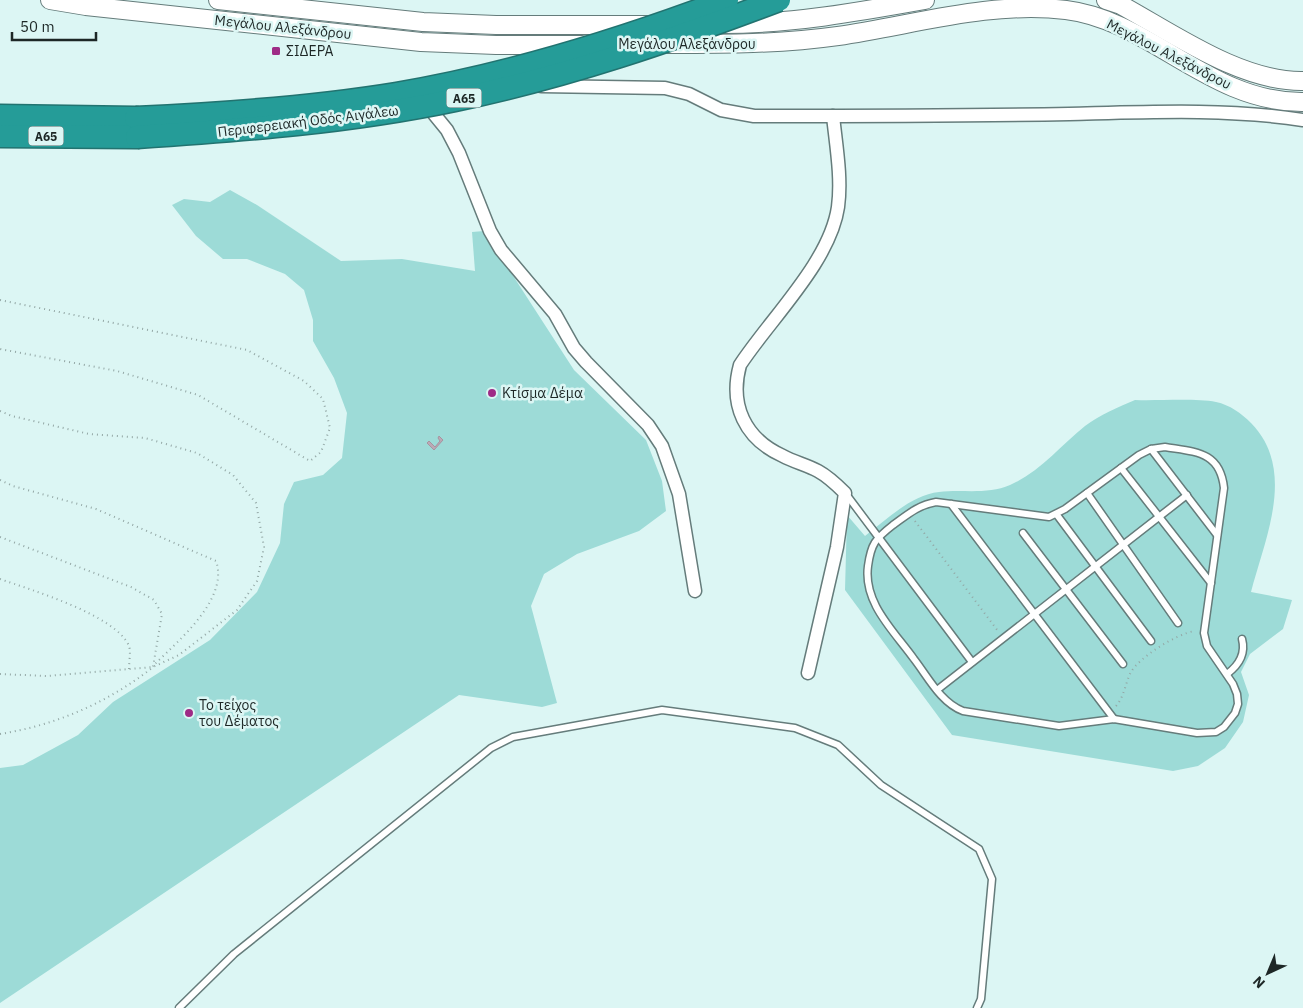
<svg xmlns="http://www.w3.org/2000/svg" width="1303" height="1008" font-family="'IBM Plex Sans',sans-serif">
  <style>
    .green { fill: #9ddbd7 }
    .building { fill: #bcaab6; stroke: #a694a0 }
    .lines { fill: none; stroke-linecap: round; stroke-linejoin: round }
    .lane-casing { stroke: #657c7b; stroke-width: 9 }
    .street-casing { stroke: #657c7b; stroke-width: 15 }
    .secondary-casing { stroke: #657c7b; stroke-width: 20 }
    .highway-casing { stroke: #227370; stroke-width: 25 }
    .path { stroke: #93a7a5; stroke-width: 2; stroke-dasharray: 1 4; stroke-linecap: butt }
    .lane { stroke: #fff; stroke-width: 6 }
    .street { stroke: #fff; stroke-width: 12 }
    .secondary { stroke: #fff; stroke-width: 18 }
    .highway { stroke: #259c98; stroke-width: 22 }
    .highway-bridge-casing { stroke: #227370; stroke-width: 25; stroke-linecap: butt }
    .highway-bridge { stroke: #259c98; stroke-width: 22 }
    .poi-dot { fill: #9e2b86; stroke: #dcf6f4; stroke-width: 2 }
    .labels { text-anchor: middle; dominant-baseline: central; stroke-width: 5; stroke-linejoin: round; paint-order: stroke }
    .shield { fill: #dcf6f4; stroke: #566564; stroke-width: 1 }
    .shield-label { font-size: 12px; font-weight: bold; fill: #1d2726 }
    .street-label { font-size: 14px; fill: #1d2726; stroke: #dcf6f4 }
    .poi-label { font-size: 14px; fill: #1d2726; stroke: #dcf6f4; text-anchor: start }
  </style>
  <rect width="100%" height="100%" fill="#dcf6f4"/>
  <!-- green -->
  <g class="green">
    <polygon points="230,190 257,205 341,261 402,259 475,271 472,232 484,231 574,370 646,440 662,481 666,511 639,531 577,554 544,574 531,606 557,703 542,707 459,695 0,1003 0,768 23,765 78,735 113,702 210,640 257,592 280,543 284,504 294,482 323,475 342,458 347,413 334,378 313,341 313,320 304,290 285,274 247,259 223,259 196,236 172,205 184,199 210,202"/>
    <path d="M 1135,400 C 1157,401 1195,398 1216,402 C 1230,405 1241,413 1251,423 C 1297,470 1265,538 1251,592 L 1292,600 L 1283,629 L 1250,654 L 1241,672 L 1249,695 L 1243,722 L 1225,748 L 1198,766 L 1173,771 L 952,735 L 845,590 L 847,515 L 865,536 C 886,520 911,495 939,492 C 962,489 988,495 1010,485 C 1040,472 1060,446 1085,426 C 1100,415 1118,407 1135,400 Z"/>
  </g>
  <!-- building -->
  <polygon class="building" points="439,436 443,440 434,450 427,443 429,441 435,447 440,441 438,438"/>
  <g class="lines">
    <defs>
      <g id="lane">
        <path d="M 1165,447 C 1195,452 1220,451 1224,488 L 1204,633 L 1207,646 L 1233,684 L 1237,694 L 1238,704 L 1235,713 L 1224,727 L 1216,732 L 1197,733 L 1114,719 L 1059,726 L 963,711 C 941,703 928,677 914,659 C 894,631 863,603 868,566 C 871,544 875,539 893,525 C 907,515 918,505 936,502 L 1049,517 L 1065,509 L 1139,455 L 1151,449 Z"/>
        <polyline points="1151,449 1217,535"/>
        <polyline points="1121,468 1211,583"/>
        <polyline points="1087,493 1178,623"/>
        <polyline points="846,494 972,662"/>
        <polyline points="951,504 1114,719"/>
        <polyline points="1057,515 1151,641"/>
        <polyline points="1023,533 1123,664"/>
        <path d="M 1227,674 C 1239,665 1246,654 1242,639"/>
        <polyline points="937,690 1187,495"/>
        <polyline points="179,1008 234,954 491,748 513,737 662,710 795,728 838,745 881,785 979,849 992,879 981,999 977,1008"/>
      </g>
      <g id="street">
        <path d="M 541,86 L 665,88 L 689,94 L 721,110 L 754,116 C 859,116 964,116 1069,114 C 1147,112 1225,108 1303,120"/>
        <polyline points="425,103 447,130 459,153 490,231 501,250 555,314 574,348 586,362 648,425 662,446 679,494 695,591"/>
        <path d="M 808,673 L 837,547 L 845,493 C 837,485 829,477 818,471 C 807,465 794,462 783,456 C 745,439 729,405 740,365 C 770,319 830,262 838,207 C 842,178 836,145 833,116"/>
      </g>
      <g id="secondary">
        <polyline points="50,0 86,6 421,42 496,45 582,45"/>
        <polyline points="218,0 423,22 496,25 647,25"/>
        <path d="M 1106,0 L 1121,5 C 1174,34 1241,82 1303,81"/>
        <path d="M 723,24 C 791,24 858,12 925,0"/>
        <path d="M 668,44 C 725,44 781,44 838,36 C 914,25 989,1 1066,10 C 1150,20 1210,103 1303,102"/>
      </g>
      <g id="highway">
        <polyline points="0,116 136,118"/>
        <polyline points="0,136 137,137"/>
      </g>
    </defs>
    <!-- lane casing -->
    <use href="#lane" class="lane-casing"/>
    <!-- street casing -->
    <use href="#street" class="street-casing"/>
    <!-- secondary casing -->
    <use href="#secondary" class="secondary-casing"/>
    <!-- highway casing -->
    <use href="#highway" class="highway-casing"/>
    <!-- path -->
    <g class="path">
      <polyline points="0,300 247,350 304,381 323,399 330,428 321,452 310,461 198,395 117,371 0,349"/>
      <polyline points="0,411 12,416 89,434 145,438 197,453 233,475 256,503 264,547 257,581 237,610 179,655 153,667 47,676 0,674"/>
      <path d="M 0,480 L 13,486 L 96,509 L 216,561 C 229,599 179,640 155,664"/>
      <polyline points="915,521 998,631"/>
      <polyline points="0,537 131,587 154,600 162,614 153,667"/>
      <path d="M 0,579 C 31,590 116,615 129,646 C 131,652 129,662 129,669"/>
      <path d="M 1116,706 C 1124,697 1125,685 1130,674 C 1137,658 1178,633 1195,631"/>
      <path d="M 0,734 C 56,725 107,703 152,668"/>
    </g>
    <!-- lane -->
    <use href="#lane" class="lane"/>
    <!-- street -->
    <use href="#street" class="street"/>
    <!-- secondary -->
    <use href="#secondary" class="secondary"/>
    <!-- highway -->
    <use href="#highway" class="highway"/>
    <defs>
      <g id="highway-bridge">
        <path d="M 136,118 C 224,114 310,108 396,94 C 509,75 621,40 727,0"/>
        <path d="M 137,137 C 244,130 350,122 455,100 C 566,77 673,40 779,0"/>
      </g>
    </defs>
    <!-- highway-bridge casing -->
    <use href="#highway-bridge" class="highway-bridge-casing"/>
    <!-- highway-bridge -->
    <use href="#highway-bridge" class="highway-bridge"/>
  </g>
  <!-- markers -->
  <g class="poi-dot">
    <rect x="271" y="46" width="10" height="10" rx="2.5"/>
    <circle cx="492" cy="393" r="5"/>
    <circle cx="189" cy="713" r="5"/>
  </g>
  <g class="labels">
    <!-- shield labels -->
    <g class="shield">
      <rect x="446.5" y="88.5" width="35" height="19" rx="4"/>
      <rect x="28.5" y="126.5" width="35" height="19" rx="4"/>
    </g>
    <g class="shield-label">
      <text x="464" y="98">Α65</text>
      <text x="46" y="136">Α65</text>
    </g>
    <!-- street labels -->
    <g class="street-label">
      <text transform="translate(283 27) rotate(6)">Μεγάλου Αλεξάνδρου</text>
      <text x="687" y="44">Μεγάλου Αλεξάνδρου</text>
      <text transform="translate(1169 54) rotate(27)">Μεγάλου Αλεξάνδρου</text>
      <text transform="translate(308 121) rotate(-7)">Περιφερειακή Οδός Αιγάλεω</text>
    </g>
    <!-- poi labels -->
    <g class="poi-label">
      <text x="286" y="51">ΣΙΔΕΡΑ</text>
      <text x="502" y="393">Κτίσμα Δέμα</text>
      <text x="199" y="705">Το τείχος<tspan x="199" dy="16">του Δέματος</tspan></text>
    </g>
  </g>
  <!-- north arrow -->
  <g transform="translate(1268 973) rotate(224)" stroke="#dcf6f4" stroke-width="4" paint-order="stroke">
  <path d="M0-4L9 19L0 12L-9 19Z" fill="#1d2726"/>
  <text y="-8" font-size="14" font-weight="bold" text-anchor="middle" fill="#1d2726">N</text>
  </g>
  <!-- scale -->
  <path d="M12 32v8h84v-8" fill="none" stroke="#1d2726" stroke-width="2.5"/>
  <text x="20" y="32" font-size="15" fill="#1d2726" stroke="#dcf6f4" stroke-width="4" paint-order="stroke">50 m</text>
</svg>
